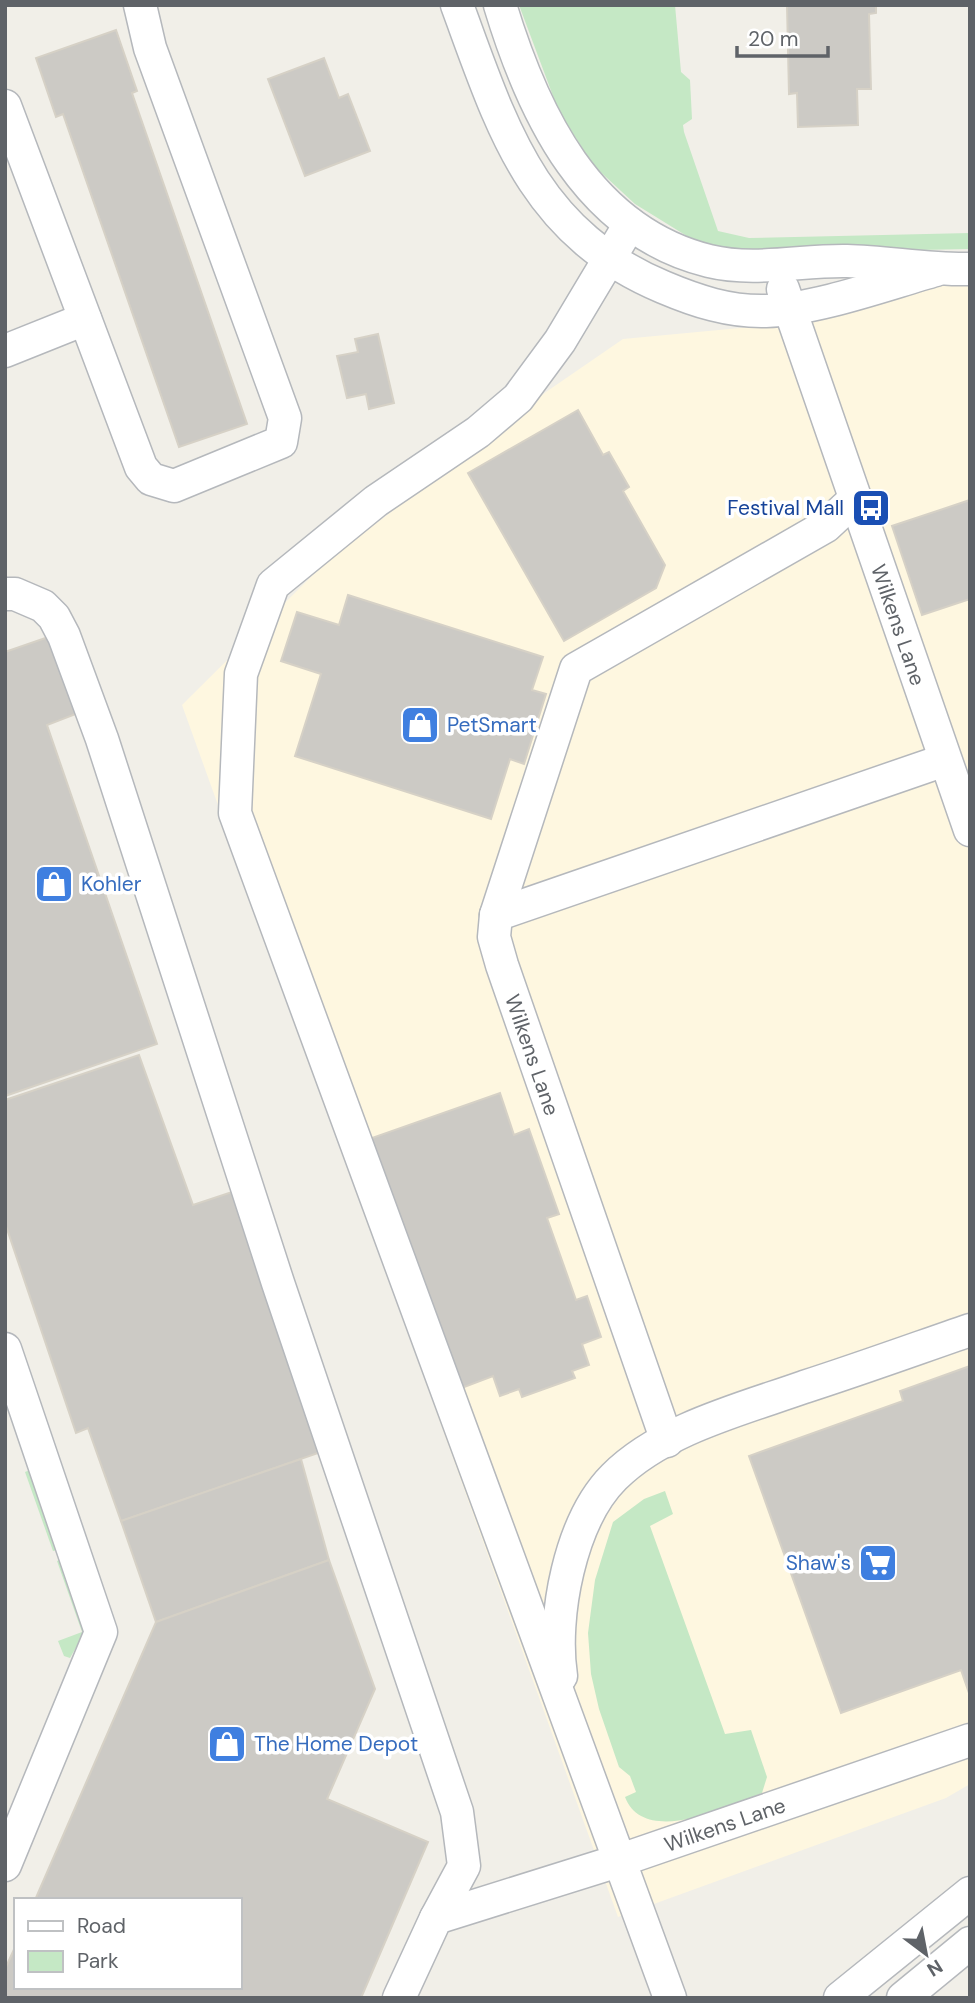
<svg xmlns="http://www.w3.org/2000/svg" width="975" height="2003" font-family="'DM Sans',sans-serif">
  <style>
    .commercial { fill: #fef7e0 }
    .green { fill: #c5e8c5 }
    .building { fill: #cccac5; stroke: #d6d1c6; stroke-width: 2 }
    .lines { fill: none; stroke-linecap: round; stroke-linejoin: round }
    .minor-casing { stroke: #b5b8bc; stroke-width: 35 }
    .minor { stroke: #fff; stroke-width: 32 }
    .labels { text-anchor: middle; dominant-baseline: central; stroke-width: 7; stroke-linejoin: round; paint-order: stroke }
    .transit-label { font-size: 21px; fill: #164399; stroke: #fff; text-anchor: end }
    .street-label { font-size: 21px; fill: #5f6368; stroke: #fff }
    .shop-label { font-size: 21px; fill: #366cbe; stroke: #fff; text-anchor: start }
  </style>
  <rect width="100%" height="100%" fill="#f1efe8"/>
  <!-- commercial -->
  <polygon class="commercial" points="970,279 970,1784 946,1798 618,1917 182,705 325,563 546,392 623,339 815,321 935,284"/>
  <!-- green -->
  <g class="green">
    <polygon points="519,5 675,5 681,72 690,80 692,119 683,125 684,132 718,231 749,238 970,233 970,249 762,253 722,250 690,238 635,204 594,166 559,112"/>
    <polygon points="30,1470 58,1550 53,1551 25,1472"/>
    <path d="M 665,1491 L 673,1514 L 650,1526 L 725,1734 L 751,1730 L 767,1777 L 762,1793 C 729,1807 644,1847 625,1797 L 636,1792 L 630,1776 L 619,1767 L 599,1709 L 591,1674 L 588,1633 L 595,1580 L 613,1522 L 644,1499 Z"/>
    <polygon points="62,1559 86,1630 70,1658 64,1656 58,1641 82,1632 57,1561"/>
  </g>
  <!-- building -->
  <g class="building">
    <polygon points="787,5 876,5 876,13 869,14 871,89 857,89 858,125 798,127 797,93 789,94"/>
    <polygon points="116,30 137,91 132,93 247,424 179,447 63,114 56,117 36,58"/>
    <polygon points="324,58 339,98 348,94 370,151 305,176 268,79"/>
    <polygon points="378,334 394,403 369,409 366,394 347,398 337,356 358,352 355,339"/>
    <polygon points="578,410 603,455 609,452 629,487 623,491 665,565 656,588 564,641 468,473"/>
    <polygon points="970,500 970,599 922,615 892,526"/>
    <polygon points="348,595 543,657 532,690 546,694 524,764 510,759 491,819 295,756 321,674 281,661 297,612 339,625"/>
    <polygon points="54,635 81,712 47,725 157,1044 5,1096 5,652"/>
    <polygon points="139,1055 193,1205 235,1191 324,1451 121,1521 88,1428 76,1433 5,1223 5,1100"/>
    <polygon points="500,1093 514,1135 529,1129 559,1214 547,1218 576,1300 587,1296 601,1337 582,1344 589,1365 572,1371 575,1378 522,1397 519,1389 500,1396 493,1376 459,1389 369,1139"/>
    <polygon points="970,1366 970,1696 961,1670 841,1713 749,1456 903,1401 900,1391"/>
    <polygon points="301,1459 329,1560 156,1622 121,1521"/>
    <polygon points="329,1560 375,1689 327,1799 428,1842 361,1998 5,1998 5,1969 16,1945 16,1987 240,1987 240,1900 35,1900 156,1622"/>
  </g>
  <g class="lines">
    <defs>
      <g id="minor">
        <path d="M 457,5 C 502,127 532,232 663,287 C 696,301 729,312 766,311 C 818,309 886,284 936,270"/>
        <path d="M 500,5 C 533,114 588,231 709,261 C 754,272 802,260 847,261 C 888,262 929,270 970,269"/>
        <polyline points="5,106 141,467 151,479 174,486 281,442 285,418 150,48 140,5"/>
        <polyline points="630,224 560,341 518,398 478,432 376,501 273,585 241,674 235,813 670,1998"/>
        <polyline points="783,289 970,830"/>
        <polyline points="5,351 85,319"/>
        <polyline points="5,594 15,594 43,606 54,617 64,636 102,739 278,1283 457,1812 464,1866 436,1918"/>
        <polyline points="496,915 945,760"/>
        <polyline points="5,1349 101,1632 5,1865"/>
        <polyline points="667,1441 502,965 494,937 496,915 576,669 826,526 855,499"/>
        <path d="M 561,1676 C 552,1617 570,1521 614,1477 C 662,1429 742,1409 804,1387 C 860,1369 915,1349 970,1330"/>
        <polyline points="399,1998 436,1918 618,1861 970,1740"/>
        <polyline points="840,1998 970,1893"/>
        <polyline points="903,1998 970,1943"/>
      </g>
    </defs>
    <!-- minor casing -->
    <use href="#minor" class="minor-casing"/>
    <!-- minor -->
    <use href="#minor" class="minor"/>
  </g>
  <!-- icons -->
  <defs>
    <symbol id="bus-square" viewBox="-11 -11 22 22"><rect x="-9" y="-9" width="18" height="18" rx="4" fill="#1a4fb4" stroke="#fff"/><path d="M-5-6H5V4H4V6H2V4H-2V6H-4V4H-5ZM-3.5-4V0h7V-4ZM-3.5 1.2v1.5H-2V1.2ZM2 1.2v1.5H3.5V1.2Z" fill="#fff"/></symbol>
    <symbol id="shop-square" viewBox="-11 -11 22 22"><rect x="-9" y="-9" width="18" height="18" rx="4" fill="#3f7fe0" stroke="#fff"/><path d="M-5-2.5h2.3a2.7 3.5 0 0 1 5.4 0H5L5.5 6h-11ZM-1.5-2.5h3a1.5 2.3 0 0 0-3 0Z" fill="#fff"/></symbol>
    <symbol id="supermarket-square" viewBox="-11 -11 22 22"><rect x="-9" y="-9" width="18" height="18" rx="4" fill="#3f7fe0" stroke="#fff"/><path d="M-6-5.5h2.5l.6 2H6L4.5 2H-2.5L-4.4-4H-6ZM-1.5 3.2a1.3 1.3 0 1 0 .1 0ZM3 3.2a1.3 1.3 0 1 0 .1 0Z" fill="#fff"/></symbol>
  </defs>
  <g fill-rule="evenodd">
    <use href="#bus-square" x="849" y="486" width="44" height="44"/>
    <use href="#shop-square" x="398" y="703" width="44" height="44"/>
    <use href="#shop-square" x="32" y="862" width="44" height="44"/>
    <use href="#supermarket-square" x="856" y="1541" width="44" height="44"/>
    <use href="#shop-square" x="205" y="1722" width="44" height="44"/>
  </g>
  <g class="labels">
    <!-- transit labels -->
    <g class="transit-label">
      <text x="844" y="508">Festival Mall</text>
    </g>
    <!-- street labels -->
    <g class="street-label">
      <text transform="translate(898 625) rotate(71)">Wilkens Lane</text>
      <text transform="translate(532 1055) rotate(71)">Wilkens Lane</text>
      <text transform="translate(725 1825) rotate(-19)">Wilkens Lane</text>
    </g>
    <!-- shop labels -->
    <g class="shop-label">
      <text x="447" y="725">PetSmart</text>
      <text x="81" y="884">Kohler</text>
      <text x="851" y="1563" text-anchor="end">Shaw's</text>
      <text x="254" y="1744">The Home Depot</text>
    </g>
  </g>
  <!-- border -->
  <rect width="975" height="2003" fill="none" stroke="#5f6368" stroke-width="14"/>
  <!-- legend -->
  <rect x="14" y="1898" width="228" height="91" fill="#ffffff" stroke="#bfc1c3" stroke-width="2"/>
  <rect x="28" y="1921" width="35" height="10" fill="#ffffff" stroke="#bfc1c3" stroke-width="2"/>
  <text x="77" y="1933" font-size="21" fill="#5f6368">Road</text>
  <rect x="28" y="1951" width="35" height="21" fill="#c5e8c5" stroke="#bfc1c3" stroke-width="2"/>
  <text x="77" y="1968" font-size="21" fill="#5f6368">Park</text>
  <!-- north arrow -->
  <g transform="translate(926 1954) rotate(148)" stroke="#ffffff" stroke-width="5" paint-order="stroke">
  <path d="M0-5L12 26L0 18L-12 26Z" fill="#5f6368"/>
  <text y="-10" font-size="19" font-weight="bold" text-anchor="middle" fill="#5f6368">N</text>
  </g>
  <!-- scale -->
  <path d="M737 46v10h91v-10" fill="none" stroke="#5f6368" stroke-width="3.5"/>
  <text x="748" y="46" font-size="21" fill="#5f6368" stroke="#ffffff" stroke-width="5" paint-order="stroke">20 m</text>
</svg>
